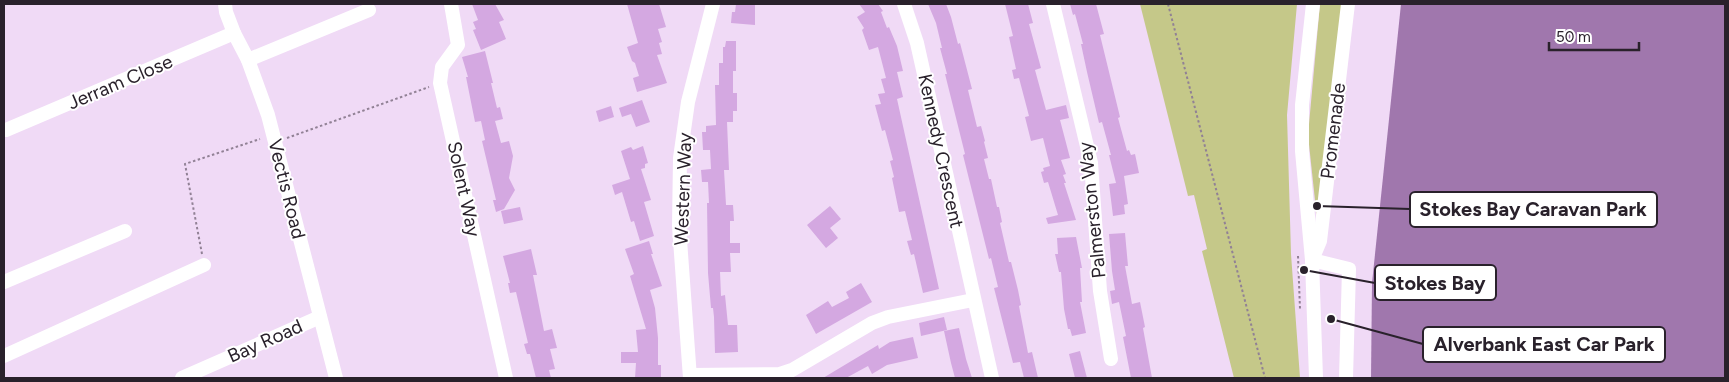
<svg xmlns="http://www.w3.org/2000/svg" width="1729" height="382" font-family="Figtree,sans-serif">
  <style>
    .green { fill: #c5c889 }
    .water { fill: #a077ad }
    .building { fill: #d4a8e1 }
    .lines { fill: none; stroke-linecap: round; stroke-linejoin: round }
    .path { stroke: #918195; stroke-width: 2; stroke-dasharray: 2.5 2.5; stroke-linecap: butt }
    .minor { stroke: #fff; stroke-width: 14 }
    .labels { text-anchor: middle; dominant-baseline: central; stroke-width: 4; stroke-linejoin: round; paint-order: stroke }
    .street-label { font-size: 19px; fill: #29212b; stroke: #fff }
    .leader { fill: none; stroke: #29212b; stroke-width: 2 }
    .callout-dot { fill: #29212b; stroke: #fff; stroke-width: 2 }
    .callout { fill: #fff; stroke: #29212b; stroke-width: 2 }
    .callout-label { font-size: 20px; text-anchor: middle; font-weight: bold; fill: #29212b }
  </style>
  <rect width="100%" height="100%" fill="#f0daf6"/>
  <!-- green -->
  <g class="green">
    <polygon points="1140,4 1297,4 1287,115 1291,254 1300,378 1234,378 1202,251 1207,249 1194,195 1188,196"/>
    <polygon points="1320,4 1342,4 1317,219 1308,135"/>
  </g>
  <!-- water -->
  <polygon class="water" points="1401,4 1725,4 1725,378 1371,378 1372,283"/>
  <!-- building -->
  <g class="building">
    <polygon points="472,4 495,4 504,20 499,22 506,39 481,50 473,30 476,29 473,22 478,20"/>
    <polygon points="627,4 659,4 666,27 658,29 662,42 659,43 662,54 657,55 667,83 637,92 633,78 639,76 635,63 632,61 627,47 638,43"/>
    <polygon points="736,4 755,4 755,25 731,23 732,12 735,12"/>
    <polygon points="859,4 878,4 883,11 881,12 887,28 889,27 897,46 903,71 897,72 903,97 897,99 939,289 923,293 914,254 911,255 907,241 912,240 905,211 899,212 892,178 894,177 890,161 893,160 885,130 882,131 875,105 881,104 878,94 885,93 881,79 886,78 878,47 869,50 862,30 864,28 857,17 865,12"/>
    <polygon points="928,4 946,4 951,17 958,44 960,43 972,89 968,90 977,127 981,126 985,141 984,142 988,158 984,159 989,179 991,179 997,207 999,207 1002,222 1000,223 1009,262 1011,262 1018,290 1021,305 1019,306 1028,353 1032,352 1038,378 1024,378 1020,362 1013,363 994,288 998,287 991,258 989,259 963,155 965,154 945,74 947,74 940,48 942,48 936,23"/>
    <polygon points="1005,4 1028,4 1033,23 1029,24 1041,68 1035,70 1046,110 1066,105 1069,118 1060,120 1070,158 1061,160 1066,174 1063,175 1066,183 1064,183 1076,220 1048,224 1046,218 1058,215 1048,182 1044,183 1041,172 1044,171 1043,168 1050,166 1043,138 1031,141 1025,117 1029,116 1019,78 1014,79 1012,70 1016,69 1009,37 1013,36"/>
    <polygon points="1070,4 1096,4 1104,34 1100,35 1120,117 1118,118 1127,151 1129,150 1131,155 1135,154 1139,173 1124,176 1128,204 1124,205 1125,214 1113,216 1109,184 1116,183 1109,155 1111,155 1102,122 1099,123 1087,72 1081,44 1083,44 1075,14 1073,15"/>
    <polygon points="726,41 736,41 736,71 733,71 733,93 737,93 737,111 733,111 733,122 727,122 729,170 724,170 726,205 733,205 734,221 730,221 730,243 740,243 740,253 730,253 731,272 720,272 721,296 725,295 728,325 737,325 738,352 715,353 714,317 713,308 711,308 708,273 707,203 709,203 708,182 702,182 701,170 711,169 710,150 703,150 702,132 706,132 706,126 716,125 715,85 719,85 719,63 723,63 723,47 725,47"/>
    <polygon points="485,51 493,83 491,83 497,108 500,107 503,119 495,121 501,143 509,141 513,156 509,178 515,190 504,209 496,212 493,200 496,200 482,141 485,140 481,121 475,122 466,77 468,77 462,57"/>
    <polygon points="642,100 650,122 636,127 631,114 622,117 619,108"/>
    <polygon points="611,106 614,117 599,122 596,111"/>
    <polygon points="643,146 648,163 645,164 645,168 641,169 651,200 644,202 654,236 640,241 634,221 631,222 622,192 615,195 612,185 630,179 621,151 631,147 633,150"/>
    <polygon points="830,206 841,219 830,228 838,238 826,248 807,225"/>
    <polygon points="520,207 523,220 504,224 501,211"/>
    <polygon points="1125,233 1128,266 1125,266 1132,304 1140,302 1145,327 1143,328 1152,378 1131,378 1123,337 1126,336 1119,302 1112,304 1110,291 1115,290 1112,271 1109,234"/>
    <polygon points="1076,237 1082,268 1080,268 1082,302 1080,302 1086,333 1072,336 1070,329 1068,329 1064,309 1061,272 1059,272 1055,254 1058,254 1057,238"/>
    <polygon points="649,241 653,254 651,254 662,286 650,290 655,308 658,338 658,365 661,365 661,378 635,378 636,363 621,363 621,352 638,352 636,330 646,329 630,276 634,274 625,249"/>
    <polygon points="531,249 537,275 533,275 544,331 552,329 557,348 550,349 555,369 549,370 551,378 536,378 530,354 527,354 524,344 528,343 516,292 510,293 508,283 510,283 503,256"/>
    <polygon points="861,283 872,302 816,334 806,315 828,301 832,307 849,298 846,292"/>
    <polygon points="944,317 947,330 921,336 919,323"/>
    <polygon points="959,328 966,359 972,378 955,378 951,363 944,331"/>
    <polygon points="913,337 918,358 887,365 872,374 868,366 846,378 823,378 878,345 879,349 890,342"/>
    <polygon points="1080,351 1087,378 1075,378 1069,354"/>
  </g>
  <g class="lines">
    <!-- path -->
    <g class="path">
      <polyline points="1168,4 1265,378"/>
      <polyline points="287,138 429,87"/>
      <polyline points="202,254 185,164 260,139"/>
      <polyline points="1298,256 1300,309"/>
    </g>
    <!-- minor -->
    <g class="minor">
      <polyline points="225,4 226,12 234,33 248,60 268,115 336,378"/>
      <polyline points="451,4 458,45 442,67 440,83 506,378"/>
      <polyline points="904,4 917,43 992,378"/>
      <polyline points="1053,4 1091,163 1100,291 1111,359"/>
      <polyline points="1313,4 1302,105 1302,151 1312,260 1316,378"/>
      <polyline points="248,60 369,10"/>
      <polyline points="6,130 234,33"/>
      <polyline points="4,282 125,231"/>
      <polyline points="4,356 204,265"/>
      <polyline points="691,375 780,374 792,370 872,323 888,317 973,300"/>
      <polyline points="182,378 320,317"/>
      <polyline points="690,378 679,226 680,158 688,102 713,4"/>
      <polyline points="1346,378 1349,269 1312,260 1320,241 1348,4"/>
    </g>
  </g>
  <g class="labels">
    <!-- street labels -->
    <g class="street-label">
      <text transform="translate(120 82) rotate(-23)">Jerram Close</text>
      <text transform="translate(1333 131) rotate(-83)">Promenade</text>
      <text transform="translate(941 151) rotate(78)">Kennedy Crescent</text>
      <text transform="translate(287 189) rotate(76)">Vectis Road</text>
      <text transform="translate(464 189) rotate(78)">Solent Way</text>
      <text transform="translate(683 189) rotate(-88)">Western Way</text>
      <text transform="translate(1092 210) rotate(-96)">Palmerston Way</text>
      <text transform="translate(265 341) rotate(-24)">Bay Road</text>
    </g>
  </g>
  <!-- callouts -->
  <path class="leader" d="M1317 206L1410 209M1304 270L1375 283M1331 319L1423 344"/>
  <g class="callout-dot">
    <circle cx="1317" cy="206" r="5"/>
    <circle cx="1304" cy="270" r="5"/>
    <circle cx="1331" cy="319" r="5"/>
  </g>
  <g class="callout">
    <rect x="1410" y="192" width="247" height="35" rx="5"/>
    <rect x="1375" y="265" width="121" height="35" rx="5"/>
    <rect x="1423" y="327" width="242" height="35" rx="5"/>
  </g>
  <g class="callout-label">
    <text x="1533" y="216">Stokes Bay Caravan Park</text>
    <text x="1435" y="290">Stokes Bay</text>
    <text x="1544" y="351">Alverbank East Car Park</text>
  </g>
  <!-- border -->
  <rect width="1729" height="382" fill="none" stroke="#29212b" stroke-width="10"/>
  <!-- scale -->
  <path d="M1549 42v8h90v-8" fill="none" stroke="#29212b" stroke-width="2.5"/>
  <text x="1556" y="42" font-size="15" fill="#29212b" stroke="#ffffff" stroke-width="4" paint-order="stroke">50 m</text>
</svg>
